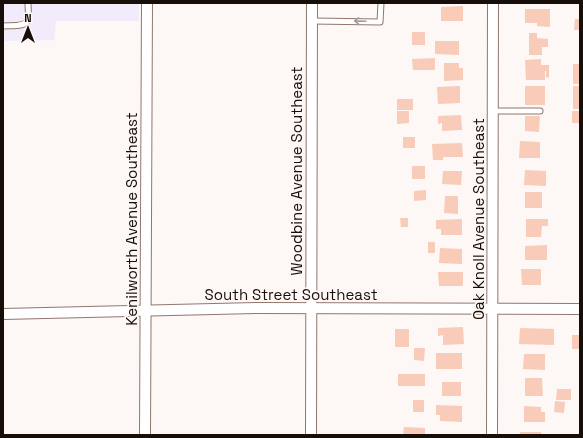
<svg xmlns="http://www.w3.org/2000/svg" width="583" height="438" font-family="'Space Grotesk',sans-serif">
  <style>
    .commercial { fill: #f2ebfc }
    .building { fill: #f9cbb9 }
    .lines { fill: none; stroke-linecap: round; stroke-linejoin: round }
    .lane-casing { stroke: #91776d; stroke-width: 7 }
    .street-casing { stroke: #91776d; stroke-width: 12 }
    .lane { stroke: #fff; stroke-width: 5 }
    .street { stroke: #fff; stroke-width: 10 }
    .oneway { stroke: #a29f9d }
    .labels { text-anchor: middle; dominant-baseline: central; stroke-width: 3.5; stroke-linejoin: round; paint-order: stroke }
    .street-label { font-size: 15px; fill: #170e0a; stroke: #fdf7f5 }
  </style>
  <rect width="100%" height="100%" fill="#fdf7f5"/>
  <!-- commercial -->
  <polygon class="commercial" points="3,3 139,3 139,21 56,21 54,40 3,41"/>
  <!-- building -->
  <g class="building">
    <polygon points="463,6 463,21 441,21 441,7"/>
    <polygon points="525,9 550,9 550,27 537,26 537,23 525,23"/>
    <polygon points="575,19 580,19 580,30 574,30"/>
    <rect x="412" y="32" width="13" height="13"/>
    <polygon points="529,33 537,33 537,38 548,39 548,47 542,47 542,55 529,55"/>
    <polygon points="435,41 459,41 459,55 435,54"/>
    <polygon points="435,58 435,70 413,70 412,59"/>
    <polygon points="541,59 541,65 549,65 549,78 546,77 546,71 545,71 545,80 526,80 525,60"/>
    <polygon points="444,63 459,63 459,68 463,68 463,80 444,81"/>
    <rect x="573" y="64" width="7" height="20"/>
    <polygon points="460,86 460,103 438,104 437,87"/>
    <rect x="525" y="86" width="20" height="19"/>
    <rect x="573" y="86" width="7" height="23"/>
    <rect x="397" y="99" width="16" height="11"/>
    <polygon points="397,111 409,111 409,123 397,124"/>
    <rect x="572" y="111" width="8" height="12"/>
    <polygon points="461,115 462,130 442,131 442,123 438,124 438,116"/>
    <polygon points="525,116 540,116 539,132 525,131"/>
    <rect x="403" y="137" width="12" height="11"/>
    <polygon points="520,141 540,142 540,158 519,158"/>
    <polygon points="462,143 463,157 443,157 443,160 433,160 432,144"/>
    <rect x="412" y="166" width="13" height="13"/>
    <polygon points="525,170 546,171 546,186 524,185"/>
    <polygon points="443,171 462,171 461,185 442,184"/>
    <polygon points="426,190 426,200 414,201 414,191"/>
    <rect x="525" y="192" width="17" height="16"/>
    <polygon points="445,196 458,196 458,214 444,213"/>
    <polygon points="400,218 408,218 408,227 401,227"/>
    <polygon points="462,219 462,235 441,235 441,229 436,229 436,220"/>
    <polygon points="526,219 548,219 548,226 542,226 541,237 526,237"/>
    <rect x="428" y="242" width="7" height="11"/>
    <polygon points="547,245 547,260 525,260 525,246"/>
    <polygon points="440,248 462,249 462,264 439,263"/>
    <polygon points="521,269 541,269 541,285 522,285"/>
    <polygon points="438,272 463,272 463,286 439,286"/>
    <polygon points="463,327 464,344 443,345 443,335 438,336 438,328"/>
    <polygon points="520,328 554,329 554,345 519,344"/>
    <rect x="395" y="329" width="14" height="18"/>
    <rect x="572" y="335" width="8" height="14"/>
    <polygon points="414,348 425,348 424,361 414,360"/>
    <rect x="436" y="353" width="26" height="16"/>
    <polygon points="524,354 545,354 545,370 523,369"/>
    <rect x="398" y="374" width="27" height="12"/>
    <polygon points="525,378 542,378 543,396 525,396"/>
    <rect x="442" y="382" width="19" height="14"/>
    <polygon points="557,389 571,389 571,400 556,400"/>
    <rect x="413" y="400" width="11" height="12"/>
    <polygon points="555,401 565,402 564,413 554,412"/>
    <polygon points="436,405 462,406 462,422 440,421 440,415 436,415"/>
    <polygon points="524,406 541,407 541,412 545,412 545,422 524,422"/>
    <polygon points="404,427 425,428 425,435 403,435"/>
    <rect x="520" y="432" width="21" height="3"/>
  </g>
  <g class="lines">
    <defs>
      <g id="lane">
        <polyline points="312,21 380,22 381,3"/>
        <path d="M 3,26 C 9,25 25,28 28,20 C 29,15 28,8 28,3"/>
        <polyline points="493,111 540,111"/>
      </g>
      <g id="street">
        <polyline points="3,314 258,308 580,309"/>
        <polyline points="145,435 147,3"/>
        <polyline points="311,435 312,3"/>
        <polyline points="492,435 493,3"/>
      </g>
    </defs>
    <!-- lane casing -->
    <use href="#lane" class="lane-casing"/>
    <!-- street casing -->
    <use href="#street" class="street-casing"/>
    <!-- lane -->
    <use href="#lane" class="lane"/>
    <!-- street -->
    <use href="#street" class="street"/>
  </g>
  <!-- one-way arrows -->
  <defs><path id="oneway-shaft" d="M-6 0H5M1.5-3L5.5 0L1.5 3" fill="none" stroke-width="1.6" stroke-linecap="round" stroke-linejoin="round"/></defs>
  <use class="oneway" href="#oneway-shaft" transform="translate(360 21) rotate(-178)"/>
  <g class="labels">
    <!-- street labels -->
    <g class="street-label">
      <text transform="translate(296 171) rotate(-90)">Woodbine Avenue Southeast</text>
      <text transform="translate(131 219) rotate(-90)">Kenilworth Avenue Southeast</text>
      <text transform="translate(478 219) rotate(-90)">Oak Knoll Avenue Southeast</text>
      <text x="291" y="294">South Street Southeast</text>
    </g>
  </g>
  <!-- border -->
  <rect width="583" height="438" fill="none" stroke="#170e0a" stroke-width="8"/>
  <!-- north arrow -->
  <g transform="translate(28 28)" stroke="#fdf7f5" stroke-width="3" paint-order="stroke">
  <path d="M0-3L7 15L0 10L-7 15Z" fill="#170e0a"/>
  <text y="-6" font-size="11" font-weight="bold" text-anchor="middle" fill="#170e0a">N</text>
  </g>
</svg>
